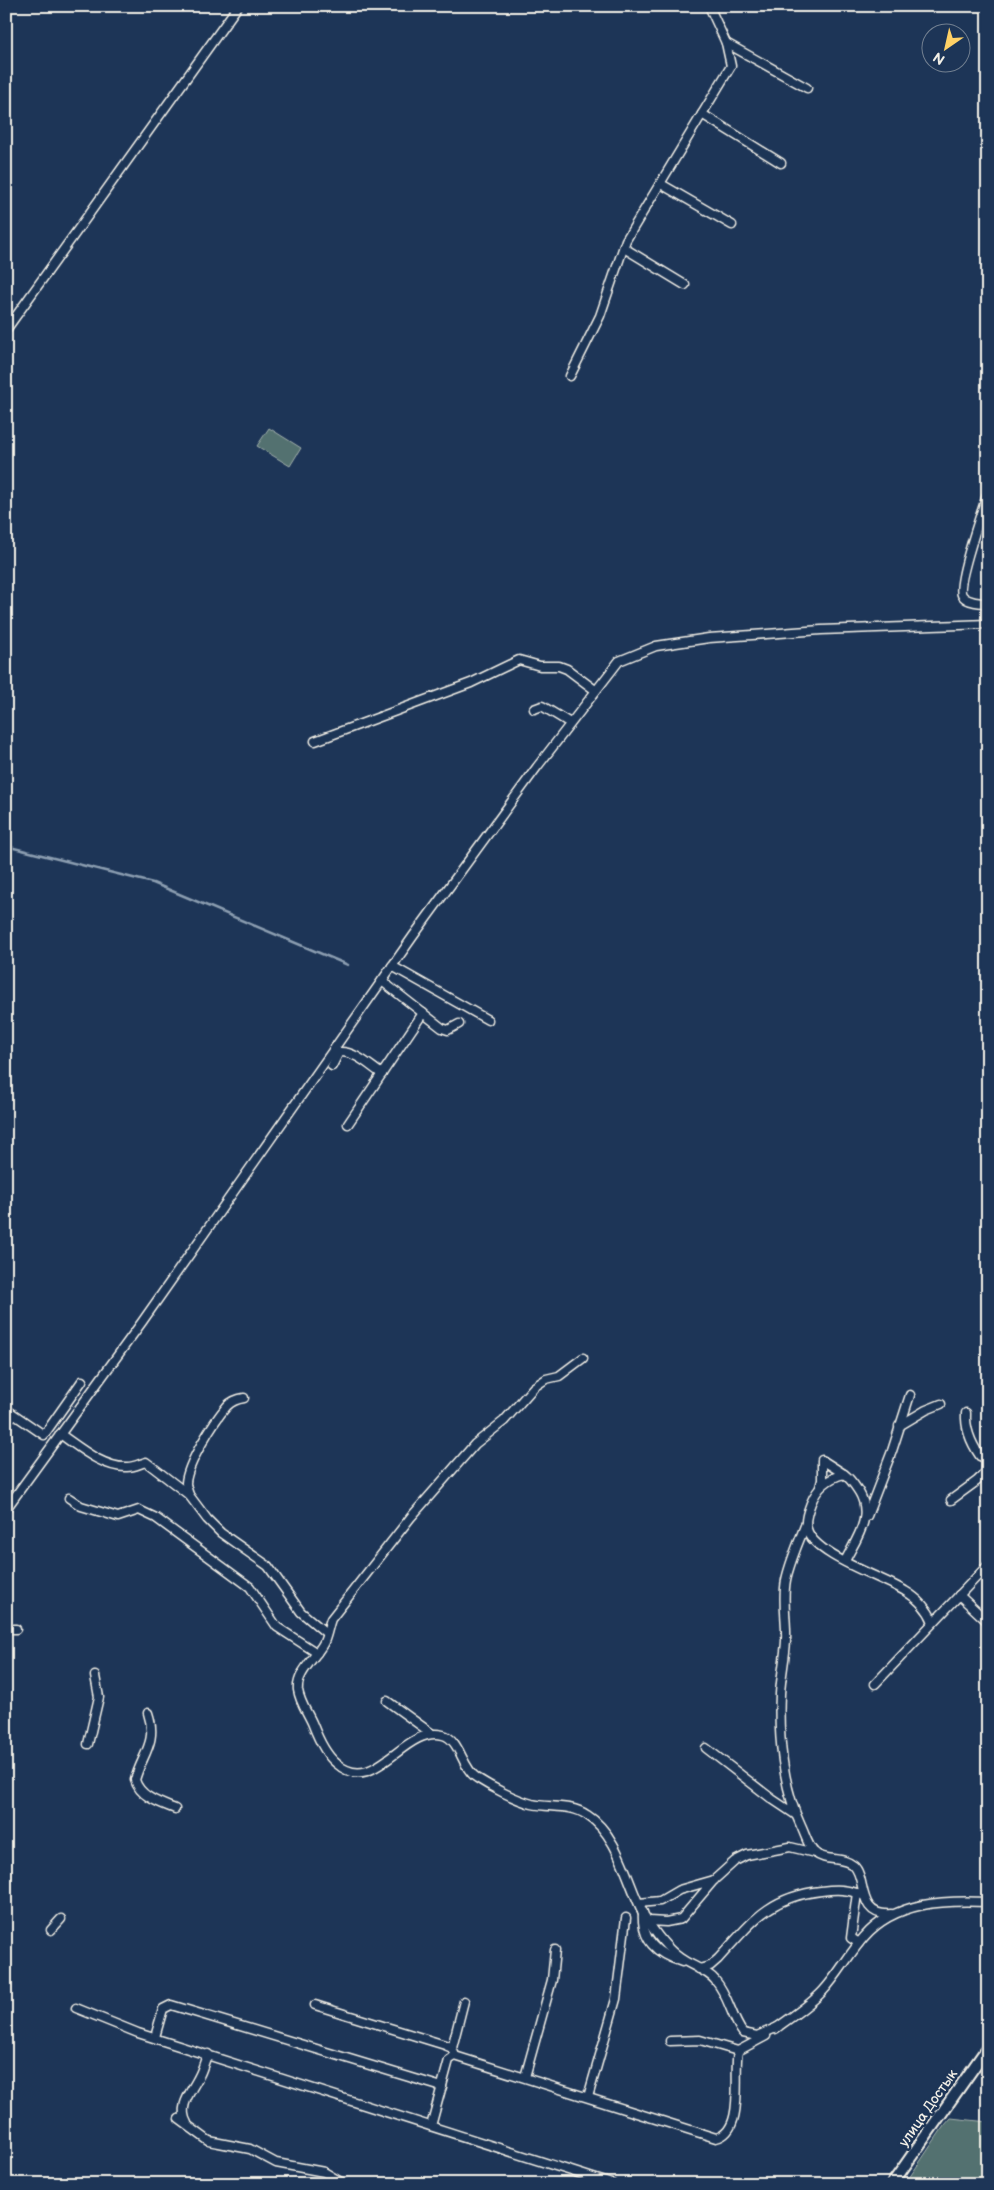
<svg xmlns="http://www.w3.org/2000/svg" width="994" height="2190" font-family="'Balsamiq Sans',sans-serif">
  <style>
    .green { fill: #537170; stroke: #a4b1ac }
    .lines { fill: none; stroke-linecap: round; stroke-linejoin: round }
    .stream { stroke: #8c9eb1; stroke-width: 2.5 }
    .minor-casing { stroke: #f4f1e8; stroke-width: 11 }
    .secondary-casing { stroke: #f4f1e8; stroke-width: 14 }
    .minor { stroke: #1d3557; stroke-width: 8 }
    .secondary { stroke: #1d3557; stroke-width: 10 }
    .labels { text-anchor: middle; dominant-baseline: central; stroke-width: 5; stroke-linejoin: round; paint-order: stroke }
    .street-label { font-size: 14px; fill: #f4f1e8; stroke: #1d3557 }
  </style>
  <rect width="100%" height="100%" fill="#1d3557"/>
  <filter id="ink" filterUnits="userSpaceOnUse"><feTurbulence type="fractalNoise" baseFrequency=".02" numOctaves="2"/><feDisplacementMap in="SourceGraphic" scale="10" xChannelSelector="R" yChannelSelector="G"/><feConvolveMatrix kernelMatrix="1 2 1 2 8 2 1 2 1" color-interpolation-filters="sRGB"/></filter>
  <g filter="url(#ink)">
    <!-- green -->
    <g class="green">
      <polygon points="269,428 301,448 290,466 257,446"/>
      <polygon points="951,2118 988,2122 988,2184 905,2184 944,2126"/>
    </g>
    <g class="lines">
      <!-- stream -->
      <polyline class="stream" points="6,846 153,883 348,965"/>
      <defs>
        <g id="minor">
          <polyline points="726,43 807,88"/>
          <polyline points="702,114 781,163"/>
          <polyline points="661,184 732,225"/>
          <polyline points="624,248 685,285"/>
          <polyline points="6,330 238,6"/>
          <polyline points="570,376 600,316 626,240 731,66 726,43 709,6"/>
          <path d="M 988,492 C 983,508 956,585 962,595 C 967,603 980,602 988,604"/>
          <polyline points="534,709 542,706 570,723"/>
          <polyline points="315,741 471,683 519,660 540,666 559,666 567,669 595,690"/>
          <polyline points="392,966 488,1020"/>
          <polyline points="382,981 442,1028 448,1030 459,1024"/>
          <path d="M 332,1066 L 339,1052 C 355,1051 370,1066 382,1074"/>
          <polyline points="348,1124 423,1013"/>
          <path d="M 583,1358 L 559,1376 L 546,1379 L 534,1387 L 504,1421 L 475,1444 L 411,1517 L 331,1619 C 328,1627 327,1637 323,1644 C 315,1658 296,1674 298,1690 C 300,1703 308,1713 313,1725 C 318,1738 325,1754 336,1763 C 375,1798 403,1725 443,1735 C 460,1739 462,1769 477,1778 C 491,1787 516,1800 532,1804 C 550,1808 571,1804 587,1815 C 619,1835 627,1883 644,1915 C 653,1930 666,1948 680,1958 C 691,1966 707,1970 715,1980 C 729,1996 731,2017 743,2033 L 757,2036 L 778,2027"/>
          <polyline points="6,1409 44,1435 82,1381"/>
          <path d="M 966,1413 C 965,1429 971,1443 980,1456 L 988,1459"/>
          <polyline points="899,1426 926,1410 941,1404"/>
          <path d="M 60,1434 C 79,1447 103,1468 127,1467 C 134,1467 139,1464 146,1462 L 189,1495 L 207,1519 L 221,1533 L 268,1566 L 301,1612 L 326,1633"/>
          <polyline points="820,1487 822,1480 822,1460 844,1474"/>
          <path d="M 189,1495 C 188,1491 186,1487 186,1483 C 187,1464 214,1421 227,1406 C 232,1401 237,1399 244,1398"/>
          <polyline points="69,1498 81,1506 118,1517 139,1510 156,1518 250,1587 277,1627 317,1653"/>
          <polyline points="951,1500 977,1481 988,1470"/>
          <polyline points="6,1509 142,1322 414,935 537,767 619,661 656,646 709,638 821,630 988,624"/>
          <polyline points="867,1516 892,1451 910,1395"/>
          <path d="M 806,1523 C 799,1542 790,1561 786,1580 C 782,1601 787,1621 786,1641 C 785,1658 781,1676 780,1694 C 778,1736 783,1788 801,1826 C 805,1834 808,1847 815,1853 C 826,1862 843,1856 854,1866 C 867,1878 856,1917 891,1914"/>
          <path d="M 845,1561 C 856,1539 874,1517 859,1492 C 855,1486 851,1479 844,1474 C 828,1478 817,1488 811,1503 C 808,1511 804,1521 807,1529 C 814,1556 883,1577 905,1591 C 917,1598 928,1609 933,1622"/>
          <polyline points="959,1595 988,1622"/>
          <polyline points="6,1629 16,1629"/>
          <polyline points="875,1684 988,1565"/>
          <polyline points="387,1701 431,1733"/>
          <path d="M 148,1713 C 158,1743 142,1754 135,1780 C 140,1797 160,1803 175,1809"/>
          <polyline points="88,1744 99,1697 95,1676"/>
          <polyline points="706,1748 772,1799 796,1815"/>
          <polyline points="857,1893 851,1938 859,1943"/>
          <polyline points="639,1903 660,1901 679,1890 714,1880"/>
          <path d="M 643,1912 C 641,1940 656,1954 682,1962"/>
          <polyline points="649,1921 666,1922 681,1919 714,1880 735,1861 747,1855 790,1847 815,1853"/>
          <polyline points="51,1930 61,1919"/>
          <path d="M 699,1969 L 710,1966 L 718,1959 C 752,1922 768,1897 821,1891 C 837,1889 847,1889 862,1895"/>
          <polyline points="315,2005 445,2045 452,2048 455,2056"/>
          <polyline points="76,2008 138,2033 612,2184"/>
          <path d="M 775,2029 C 791,2017 809,2006 823,1991 C 838,1975 849,1954 864,1937 C 895,1901 945,1900 988,1902"/>
          <polyline points="155,2037 163,2009 171,2005 442,2087"/>
          <polyline points="670,2041 700,2040 738,2051"/>
          <polyline points="452,2048 464,2001"/>
          <path d="M 455,2056 L 716,2138 C 746,2131 733,2073 738,2051 L 766,2036"/>
          <polyline points="525,2077 552,1980 555,1950"/>
          <polyline points="588,2097 616,1999 626,1918"/>
          <polyline points="179,2119 209,2141 250,2149 276,2163 324,2172 344,2184"/>
          <path d="M 187,2123 C 177,2106 192,2091 199,2076 C 203,2069 204,2061 208,2054"/>
          <polyline points="431,2126 449,2060 455,2056"/>
        </g>
        <polyline id="secondary" points="892,2184 988,2047"/>
      </defs>
      <!-- minor casing -->
      <use href="#minor" class="minor-casing"/>
      <!-- secondary casing -->
      <use href="#secondary" class="secondary-casing"/>
      <!-- minor -->
      <use href="#minor" class="minor"/>
      <!-- secondary -->
      <use href="#secondary" class="secondary"/>
    </g>
  </g>
  <g class="labels">
    <!-- street labels -->
    <g class="street-label">
      <text transform="translate(928 2108) rotate(-55)">улица Достык</text>
    </g>
  </g>
  <!-- margin -->
  <rect width="994" height="2190" fill="none" stroke="#1d3557" stroke-width="25"/>
  <rect x="12" y="12" width="969" height="2165" fill="none" stroke="#f4f1e8" stroke-width="2" filter="url(#ink)"/>
  <!-- north arrow -->
  <g transform="translate(946 48) rotate(214)"><circle r="24" fill="#1d3557" stroke="#738091"/>
  <path d="M0-4L9 19L0 12L-9 19Z" fill="#ffd166"/>
  <text y="-8" font-size="14" font-weight="bold" text-anchor="middle" fill="#f4f1e8">N</text>
  </g>
</svg>
